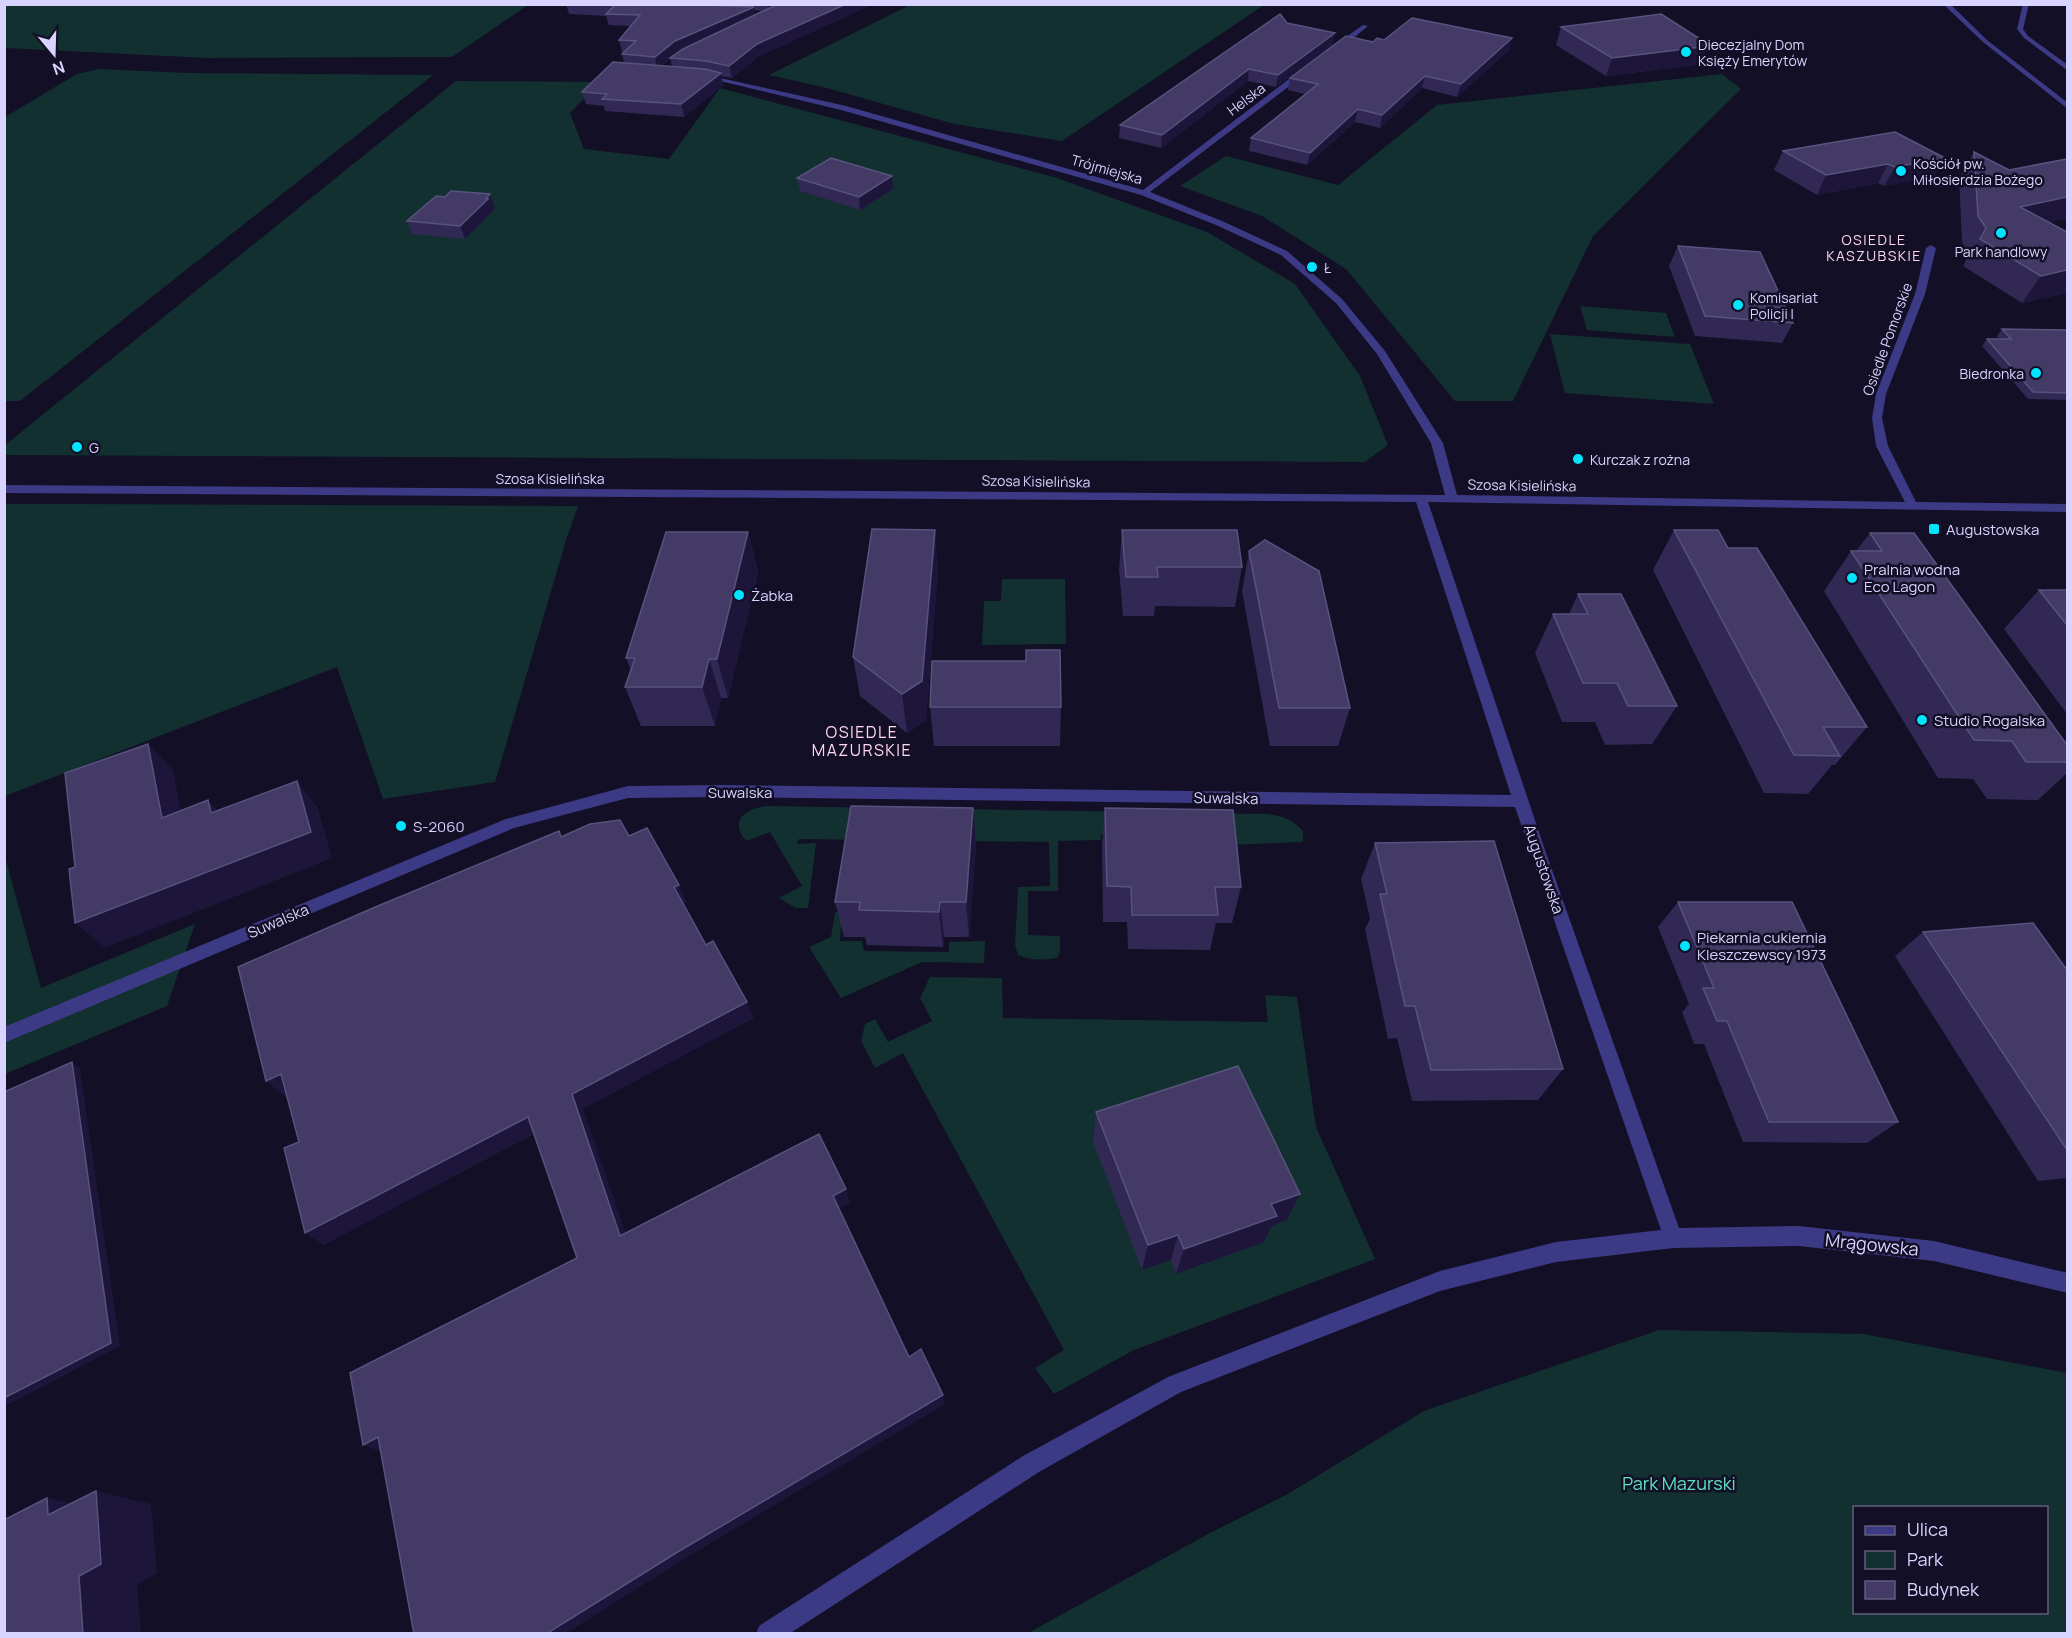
<svg xmlns="http://www.w3.org/2000/svg" width="2072" height="1638" font-family="Manrope,sans-serif">
  <style>
    .green { fill: #12302f; fill-rule: evenodd }
    .lines { fill: none; stroke-linecap: round; stroke-linejoin: round }
    .minor { fill: #3d3a85; fill-rule: evenodd }
    .wall { fill: #312854; fill-rule: evenodd }
    .shaded-wall { fill: #1d163a }
    .building { fill: #433a66; stroke: #5a527e; stroke-width: 1.5 }
    .poi-dot { fill: #00e5ff; stroke: #130f26; stroke-width: 2 }
    .labels { text-anchor: middle; dominant-baseline: central; stroke-width: 5; stroke-linejoin: round; paint-order: stroke }
    .far-poi-label { font-size: 14px; fill: #d9d4ff; stroke: #130f26; text-anchor: start }
    .far-street-label { font-size: 14px; fill: #d9d4ff; stroke: #130f26 }
    .far-neighbourhood-label { font-size: 14px; letter-spacing: 1.5px; fill: #ffd6f0; stroke: #130f26 }
    .poi-label { font-size: 15px; fill: #d9d4ff; stroke: #130f26; text-anchor: start }
    .street-label { font-size: 15px; fill: #d9d4ff; stroke: #130f26 }
    .neighbourhood-label { font-size: 16px; letter-spacing: 1.5px; fill: #ffd6f0; stroke: #130f26 }
    .near-street-label { font-size: 18px; fill: #d9d4ff; stroke: #130f26 }
    .near-park-label { font-size: 18px; fill: #5fe0c0; stroke: #130f26 }
  </style>
  <rect width="100%" height="100%" fill="#130f26"/>
  <!-- green -->
  <g class="green">
    <polygon points="5,4 528,4 528,5 452,57 207,58 5,48"/>
    <polygon points="912,4 1264,4 1264,5 1062,141 954,124 827,88 769,75"/>
    <polygon points="99,69 188,73 433,75 20,401 5,401 5,117 77,74"/>
    <polygon points="1722,74 1741,89 1593,236 1513,401 1455,401 1346,269 1262,216 1180,186 1226,156 1338,185 1437,105"/>
    <polygon points="456,81 600,82 570,113 584,149 669,159 720,88 1057,178 1207,232 1295,284 1360,376 1388,445 1365,462 5,455 5,445"/>
    <polygon points="1580,306 1666,313 1675,337 1587,330"/>
    <polygon points="1550,334 1690,344 1714,404 1565,393"/>
    <polygon points="5,504 57,504 578,506 567,537 495,782 383,799 337,667 5,796"/>
    <polygon points="1002,579 1065,579 1066,644 982,645 984,601 1001,601"/>
    <path d="M 767,806 L 1267,814 C 1283,816 1291,818 1303,831 L 1303,842 L 1227,845 L 1226,834 L 1101,834 L 1101,840 L 1058,841 L 1058,891 L 1028,891 L 1028,935 L 1060,936 L 1060,952 L 1057,958 C 1043,960 1031,961 1018,955 L 1015,945 L 1018,887 L 1050,886 L 1049,842 L 799,839 L 797,844 L 816,843 L 808,908 L 796,908 L 779,898 L 802,886 L 770,832 L 746,841 C 729,820 745,809 767,806 Z"/>
    <polygon points="4,853 41,988 195,924 167,1006 5,1074"/>
    <polygon points="835,912 842,912 840,941 862,941 864,951 949,952 949,942 985,941 984,963 922,962 841,998 809,947 831,937"/>
    <polygon points="930,977 1002,978 1003,1018 1268,1022 1265,995 1297,997 1316,1127 1375,1259 1134,1350 1054,1394 1035,1368 1064,1350 903,1053 875,1068 861,1041 865,1024 875,1019 888,1042 932,1021 920,998"/>
    <path d="M 1659,1330 L 1864,1334 L 2067,1373 L 2067,1633 L 1028,1633 L 1210,1533 L 1286,1495 L 1424,1411 ZM 1854,1508 L 2046,1508 L 2046,1612 L 1854,1612 Z"/>
  </g>
  <g class="lines">
    <!-- minor -->
    <g class="minor">
      <polygon points="1943,4 1950,4 1987,40 2068,103 2068,109 1983,42"/>
      <polygon points="2023,4 2029,4 2023,29 2028,36 2068,65 2068,71 2024,38 2017,29"/>
      <polygon points="1363,25 1368,26 1338,51 1332,51 1332,47"/>
      <polygon points="1301,70 1308,72 1150,192 1222,221 1287,251 1342,299 1385,351 1443,443 1457,495 1905,502 1876,446 1872,418 1876,394 1915,294 1926,248 1931,245 1936,248 1925,294 1886,394 1882,418 1888,446 1916,502 2068,504 2068,512 1428,502 1545,850 1679,1228 1799,1226 1934,1241 2068,1273 2068,1293 1934,1261 1799,1246 1673,1248 1556,1262 1440,1291 1181,1392 1039,1472 789,1634 756,1634 759,1626 1023,1456 1168,1377 1440,1271 1556,1242 1661,1230 1515,807 723,797 628,798 514,828 4,1043 4,1027 506,819 628,786 723,785 1511,795 1416,502 4,493 4,485 1445,495 1431,443 1377,354 1336,303 1281,255 1216,225 1141,195 841,110 699,76 703,74 846,106 1143,190"/>
    </g>
  </g>
  <!-- wall -->
  <g class="wall">
    <path d="M 566,4 L 719,4 L 718,6 L 722,6 L 722,4 L 873,4 L 759,56 L 732,78 L 721,76 L 723,85 L 684,117 L 605,111 L 604,106 L 586,104 L 582,92 L 624,63 L 622,54 L 624,52 L 622,52 L 619,40 L 631,26 L 609,25 L 606,16 L 569,14 ZM 754,10 L 763,11 L 755,15 ZM 670,59 L 672,67 L 661,66 Z"/>
    <polygon points="1287,23 1333,45 1276,87 1248,81 1161,148 1119,138 1120,125"/>
    <polygon points="1561,27 1708,44 1701,62 1696,62 1695,65 1606,76 1556,45"/>
    <polygon points="1512,38 1509,50 1457,97 1422,88 1380,128 1355,122 1307,165 1249,151 1251,138 1305,94 1288,90 1290,78 1373,42 1384,40"/>
    <polygon points="1895,132 1934,177 1884,186 1878,183 1817,195 1774,170 1783,151"/>
    <polygon points="1974,152 2050,223 2067,232 2067,293 2022,303 1963,266 1969,254 1962,242 1959,177"/>
    <polygon points="892,176 893,189 860,210 800,191 797,178"/>
    <polygon points="495,208 492,211 492,212 465,239 412,234 407,221"/>
    <polygon points="1678,246 1793,323 1782,343 1695,336 1669,266"/>
    <polygon points="2002,329 2067,330 2067,400 2028,399 1982,346 1987,339 1999,339 1997,336"/>
    <polygon points="1122,530 1242,567 1235,607 1155,606 1154,616 1123,616 1119,569"/>
    <polygon points="1674,530 1728,548 1867,727 1835,765 1832,765 1808,794 1764,793 1653,570"/>
    <polygon points="748,532 758,572 728,698 721,698 715,726 641,726 625,687 631,670 626,658"/>
    <polygon points="1870,533 2067,745 2067,773 2038,800 1987,799 1973,779 1938,778 1824,591 1851,551 1856,551"/>
    <polygon points="1249,551 1350,708 1338,746 1270,746 1242,591"/>
    <polygon points="938,569 926,720 907,733 860,696 853,657"/>
    <polygon points="2039,590 2067,590 2067,714 2004,629"/>
    <polygon points="1578,594 1677,706 1652,744 1605,745 1595,722 1562,722 1535,653 1553,614 1569,614"/>
    <polygon points="930,707 1061,707 1060,746 934,746"/>
    <polygon points="973,808 976,845 969,937 944,937 943,947 867,945 865,937 844,937 835,902"/>
    <polygon points="1105,808 1241,887 1232,923 1216,923 1210,950 1128,949 1127,922 1103,922 1102,845"/>
    <polygon points="1375,843 1563,1069 1538,1100 1412,1101 1397,1038 1388,1039 1365,929 1370,919 1361,879"/>
    <polygon points="1678,902 1898,1122 1867,1143 1743,1142 1704,1044 1694,1044 1682,1012 1689,1004 1658,927"/>
    <polygon points="1923,932 2067,970 2067,1178 2038,1181 1895,956"/>
    <polygon points="1096,1112 1300,1194 1287,1220 1272,1226 1264,1242 1176,1274 1171,1260 1142,1270 1093,1142"/>
  </g>
  <!-- shaded-wall -->
  <g class="shaded-wall">
    <polygon points="767,4 786,4 769,13"/>
    <polygon points="846,4 873,4 759,56 732,78 729,66 757,44"/>
    <polygon points="754,7 756,19 677,53 657,69 655,57 675,41"/>
    <polygon points="1335,33 1333,45 1276,87 1278,75"/>
    <polygon points="1512,38 1509,50 1457,97 1461,84"/>
    <polygon points="1708,44 1701,62 1696,62 1695,65 1606,76 1612,58"/>
    <polygon points="1249,69 1248,81 1161,148 1162,135"/>
    <polygon points="721,73 723,85 684,117 681,104"/>
    <polygon points="1425,76 1422,88 1380,128 1382,115"/>
    <polygon points="1358,109 1355,122 1307,165 1310,153"/>
    <polygon points="1945,158 1934,177 1884,186 1895,167"/>
    <polygon points="1888,164 1878,183 1817,195 1826,175"/>
    <polygon points="892,176 893,189 860,210 859,197"/>
    <polygon points="490,194 495,208 492,211 492,212 465,239 460,226"/>
    <polygon points="2067,197 2067,219 2003,233 2020,207"/>
    <polygon points="2067,270 2067,293 2022,303 2041,276"/>
    <polygon points="935,530 938,569 926,720 907,733 902,694"/>
    <polygon points="748,532 758,572 728,698 717,659"/>
    <polygon points="709,659 721,698 715,726 702,687"/>
    <polygon points="148,744 173,770 187,844 162,818"/>
    <polygon points="297,781 318,808 332,858 105,948 75,923"/>
    <polygon points="208,800 232,827 211,813"/>
    <polygon points="973,808 976,845 969,937 966,902"/>
    <polygon points="679,885 687,902 682,905 674,887"/>
    <polygon points="940,902 944,937 943,947 939,912"/>
    <polygon points="747,1002 754,1018 583,1109 631,1248 620,1236 572,1094"/>
    <polygon points="72,1062 80,1068 120,1346 4,1407 4,1398"/>
    <polygon points="281,1074 298,1089 284,1096 266,1081"/>
    <polygon points="528,1117 540,1131 324,1245 305,1233"/>
    <polygon points="846,1189 850,1202 838,1209 833,1196"/>
    <polygon points="1300,1194 1287,1220 1272,1226 1264,1242 1176,1274 1184,1249 1271,1204"/>
    <polygon points="1178,1235 1171,1260 1142,1270 1148,1245"/>
    <polygon points="943,1395 945,1404 686,1558 565,1634 546,1634 676,1553"/>
    <polygon points="378,1437 382,1452 363,1445"/>
    <polygon points="96,1491 151,1504 157,1573 137,1585 141,1634 83,1634 79,1576 48,1515 47,1498 97,1509"/>
  </g>
  <!-- building -->
  <g class="building">
    <polygon points="604,4 683,4 754,7 675,41 655,57 622,54 636,41 619,40 640,15 606,14 615,5"/>
    <polygon points="778,4 846,4 757,44 729,66 706,61 670,58 683,49"/>
    <polygon points="1280,14 1287,23 1335,33 1278,75 1249,69 1162,135 1120,125"/>
    <polygon points="1661,14 1708,44 1699,45 1702,47 1612,58 1561,27"/>
    <polygon points="1412,18 1512,38 1461,84 1425,76 1382,115 1358,109 1310,153 1251,138 1318,84 1290,78 1346,36 1373,42 1377,38 1384,40"/>
    <polygon points="613,62 705,69 721,73 681,104 602,99 607,94 582,92"/>
    <polygon points="1895,132 1945,158 1895,167 1888,164 1826,175 1783,151"/>
    <polygon points="1974,152 2009,170 2067,159 2067,197 2020,207 2067,232 2067,270 2041,276 1980,239 1986,228 1978,216"/>
    <polygon points="831,158 892,176 859,197 797,178"/>
    <polygon points="451,191 490,194 486,199 488,199 460,226 407,221 436,196 445,197"/>
    <polygon points="1678,246 1760,252 1793,323 1705,316"/>
    <polygon points="2002,329 2067,330 2067,393 2033,392 1987,339 2011,339"/>
    <polygon points="872,529 935,530 922,681 902,694 853,657"/>
    <polygon points="1122,530 1237,530 1242,567 1157,567 1158,577 1126,577"/>
    <polygon points="1674,530 1718,530 1728,548 1757,548 1867,727 1823,727 1840,756 1794,755"/>
    <polygon points="666,532 748,532 717,659 709,659 702,687 625,687 635,658 626,658"/>
    <polygon points="1870,533 1914,533 2067,745 2067,762 2026,762 2012,741 1974,740 1851,551 1882,551"/>
    <polygon points="1265,540 1319,571 1350,708 1279,708 1249,551"/>
    <polygon points="2039,590 2067,590 2067,625"/>
    <polygon points="1578,594 1621,594 1677,706 1628,706 1617,683 1583,683 1553,614 1588,614"/>
    <polygon points="1026,650 1060,650 1061,707 930,707 932,661 1026,661"/>
    <polygon points="148,744 162,818 208,800 211,813 297,781 311,832 75,923 69,869 75,867 65,773"/>
    <polygon points="851,806 973,808 966,902 940,902 939,912 859,910 860,902 835,902"/>
    <polygon points="1105,808 1233,810 1241,887 1215,887 1218,915 1132,915 1131,887 1107,886"/>
    <polygon points="620,820 629,836 647,828 679,885 674,887 706,945 713,941 747,1002 572,1094 620,1236 819,1134 846,1189 833,1196 909,1357 921,1349 943,1395 676,1553 546,1634 414,1634 378,1437 363,1445 350,1373 577,1258 528,1117 305,1233 284,1148 299,1142 281,1074 266,1081 238,967 373,908 559,831 561,837 590,824"/>
    <polygon points="1494,841 1563,1069 1431,1070 1415,1006 1405,1006 1380,894 1387,894 1375,843"/>
    <polygon points="1678,902 1792,902 1898,1122 1769,1122 1727,1021 1717,1021 1703,988 1714,988"/>
    <polygon points="2033,923 2067,970 2067,1150 1923,932"/>
    <polygon points="72,1062 111,1343 4,1398 4,1092"/>
    <polygon points="1238,1066 1300,1194 1271,1204 1277,1216 1184,1249 1178,1235 1148,1245 1096,1112"/>
    <polygon points="96,1491 101,1564 79,1576 83,1634 4,1634 4,1520 47,1498 48,1515"/>
  </g>
  <!-- markers -->
  <g class="poi-dot">
    <circle cx="1686" cy="52" r="6"/>
    <circle cx="1901" cy="171" r="6"/>
    <circle cx="2001" cy="233" r="6"/>
    <circle cx="1312" cy="267" r="6"/>
    <circle cx="1738" cy="305" r="6"/>
    <circle cx="2036" cy="373" r="6"/>
    <circle cx="77" cy="447" r="6"/>
    <circle cx="1578" cy="459" r="6"/>
    <rect x="1928" y="523" width="12" height="12" rx="3"/>
    <circle cx="1852" cy="578" r="6"/>
    <circle cx="739" cy="595" r="6"/>
    <circle cx="1922" cy="720" r="6"/>
    <circle cx="401" cy="826" r="6"/>
    <circle cx="1685" cy="946" r="6"/>
  </g>
  <g class="labels">
    <!-- far-poi labels -->
    <g class="far-poi-label">
      <text x="1698" y="44">Diecezjalny Dom<tspan x="1698" dy="16">Księży Emerytów</tspan></text>
      <text x="1913" y="163">Kościół pw.<tspan x="1913" dy="16">Miłosierdzia Bożego</tspan></text>
      <text x="2001" y="251" text-anchor="middle">Park handlowy</text>
      <text x="1324" y="267">Ł</text>
      <text x="1750" y="297">Komisariat<tspan x="1750" dy="16">Policji I</tspan></text>
      <text x="2024" y="373" text-anchor="end">Biedronka</text>
      <text x="89" y="447">G</text>
      <text x="1590" y="459">Kurczak z rożna</text>
    </g>
    <!-- far-street labels -->
    <g class="far-street-label">
      <text transform="translate(1246 99) rotate(-37)">Helska</text>
      <text transform="translate(1107 169) rotate(16)">Trójmiejska</text>
      <text transform="translate(1887 339) rotate(-70)">Osiedle Pomorskie</text>
      <text x="550" y="478">Szosa Kisielińska</text>
      <text transform="translate(1036 481) rotate(1)">Szosa Kisielińska</text>
      <text transform="translate(1522 485) rotate(1)">Szosa Kisielińska</text>
    </g>
    <!-- far-neighbourhood labels -->
    <g class="far-neighbourhood-label">
      <text x="1874" y="239">OSIEDLE<tspan x="1874" dy="16">KASZUBSKIE</tspan></text>
    </g>
    <!-- poi labels -->
    <g class="poi-label">
      <text x="1946" y="529">Augustowska</text>
      <text x="1864" y="569">Pralnia wodna<tspan x="1864" dy="17">Eco Lagon</tspan></text>
      <text x="751" y="595">Żabka</text>
      <text x="1934" y="720">Studio Rogalska</text>
      <text x="413" y="826">S-2060</text>
      <text x="1697" y="937">Piekarnia cukiernia<tspan x="1697" dy="17">Kleszczewscy 1973</tspan></text>
    </g>
    <!-- street labels -->
    <g class="street-label">
      <text x="740" y="792">Suwalska</text>
      <text transform="translate(1226 798) rotate(1)">Suwalska</text>
      <text transform="translate(1544 869) rotate(71)">Augustowska</text>
      <text transform="translate(278 921) rotate(-23)">Suwalska</text>
    </g>
    <!-- neighbourhood labels -->
    <g class="neighbourhood-label">
      <text x="862" y="732">OSIEDLE<tspan x="862" dy="18">MAZURSKIE</tspan></text>
    </g>
    <!-- near-street labels -->
    <g class="near-street-label">
      <text transform="translate(1872 1244) rotate(6)">Mrągowska</text>
    </g>
    <!-- near-park labels -->
    <g class="near-park-label">
      <text x="1679" y="1483">Park Mazurski</text>
    </g>
  </g>
  <!-- border -->
  <rect width="2072" height="1638" fill="none" stroke="#d9d4ff" stroke-width="12"/>
  <!-- legend -->
  <rect x="1853" y="1506" width="195" height="108" fill="#130f26" stroke="#625e7d" stroke-width="1.5"/>
  <rect x="1865" y="1526" width="30" height="9" fill="#3d3a85" stroke="#625e7d" stroke-width="1.5"/>
  <text x="1907" y="1536" font-size="18" fill="#d9d4ff">Ulica</text>
  <rect x="1865" y="1551" width="30" height="18" fill="#12302f" stroke="#625e7d" stroke-width="1.5"/>
  <text x="1907" y="1566" font-size="18" fill="#d9d4ff">Park</text>
  <rect x="1865" y="1581" width="30" height="18" fill="#433a66" stroke="#625e7d" stroke-width="1.5"/>
  <text x="1907" y="1596" font-size="18" fill="#d9d4ff">Budynek</text>
  <!-- north arrow -->
  <g transform="translate(54 54) rotate(161)" stroke="#130f26" stroke-width="4.5" paint-order="stroke">
  <path d="M0-4.5L10 22L0 15L-10 22Z" fill="#d9d4ff"/>
  <text y="-9" font-size="16" font-weight="bold" text-anchor="middle" fill="#d9d4ff">N</text>
  </g>
</svg>
